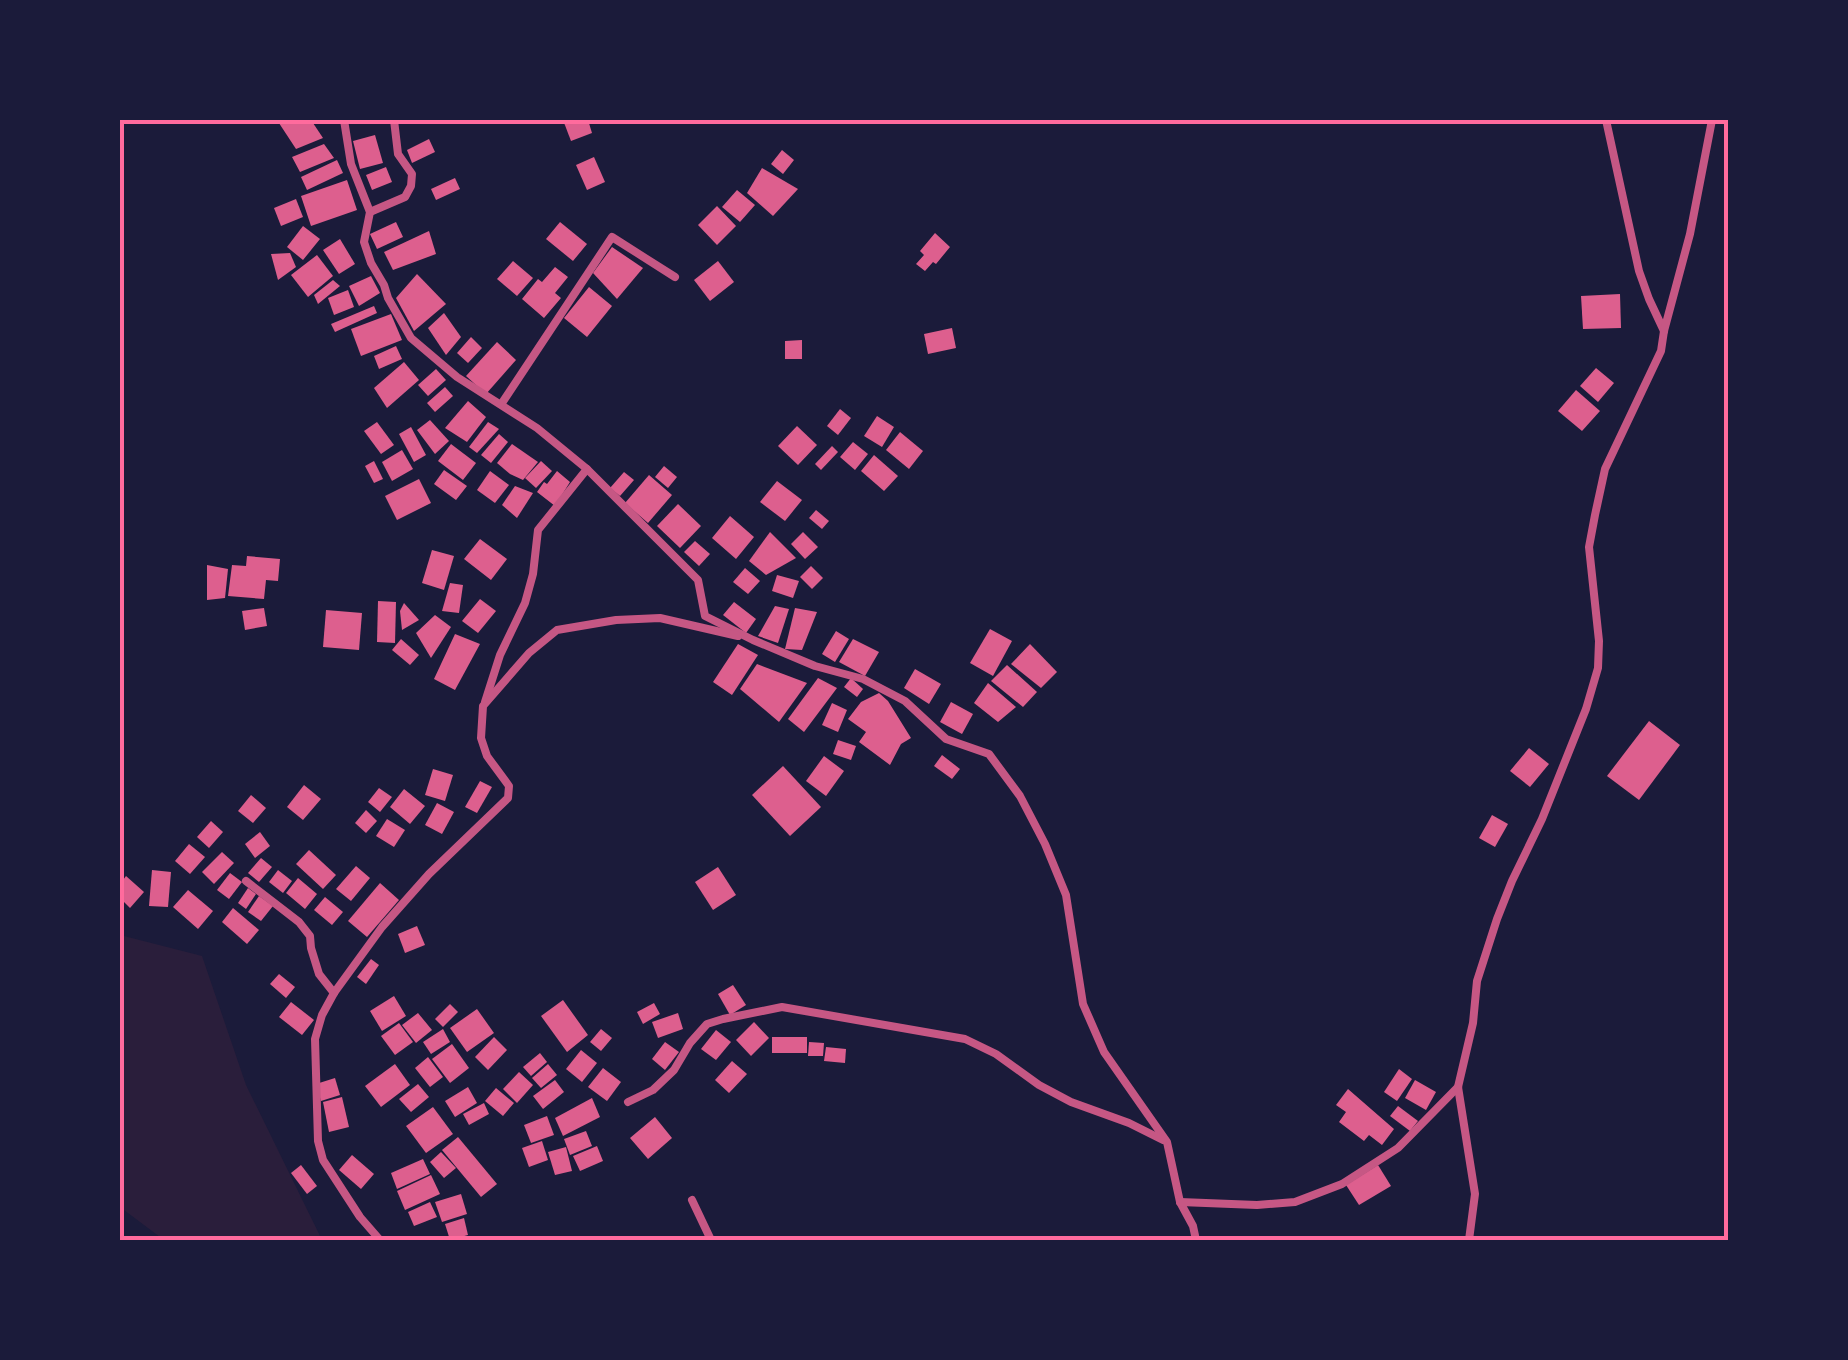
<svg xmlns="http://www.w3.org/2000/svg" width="1848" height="1360" viewBox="0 0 1848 1360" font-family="Barlow,sans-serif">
  <rect width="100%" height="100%" fill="#1b1b3a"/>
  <!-- green -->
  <path fill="#2a1e3b" d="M 120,935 L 202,956 L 246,1085 L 322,1240 L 164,1240 L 120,1207 Z"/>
  <!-- building -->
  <g fill="#dd5f8e">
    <path d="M 277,120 L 311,120 L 323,138 L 296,149 Z"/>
    <path d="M 563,120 L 588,120 L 592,133 L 571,141 Z"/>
    <path d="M 375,135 L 383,163 L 360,169 L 353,141 Z"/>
    <path d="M 429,139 L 435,152 L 412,163 L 407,150 Z"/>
    <path d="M 324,144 L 334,158 L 300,172 L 292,157 Z"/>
    <path d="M 782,150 L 794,160 L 783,174 L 771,164 Z"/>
    <path d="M 594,157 L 605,182 L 587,190 L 576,165 Z"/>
    <path d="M 337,160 L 343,173 L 307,190 L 301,177 Z"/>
    <path d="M 386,167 L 392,182 L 372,190 L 366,175 Z"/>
    <path d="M 762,168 L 798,189 L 773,216 L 747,193 Z"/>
    <path d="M 455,178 L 460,189 L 436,200 L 431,189 Z"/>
    <path d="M 347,180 L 357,210 L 311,226 L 301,196 Z"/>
    <path d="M 737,190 L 755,205 L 740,222 L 722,207 Z"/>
    <path d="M 296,199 L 303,217 L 281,226 L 274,208 Z"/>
    <path d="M 717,206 L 736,226 L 717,245 L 698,225 Z"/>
    <path d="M 396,222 L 403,237 L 377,249 L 370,234 Z"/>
    <path d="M 560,222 L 587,244 L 573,261 L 546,239 Z"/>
    <path d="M 303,226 L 320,239 L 303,260 L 287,247 Z"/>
    <path d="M 429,231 L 436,254 L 393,270 L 384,252 Z"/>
    <path d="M 935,233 L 950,247 L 936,264 L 933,262 L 925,271 L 916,264 L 924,255 L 920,251 Z"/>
    <path d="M 340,239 L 355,264 L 339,274 L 323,250 Z"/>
    <path d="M 612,247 L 643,268 L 617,299 L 593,273 Z"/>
    <path d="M 290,253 L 296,267 L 278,280 L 271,254 Z"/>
    <path d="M 317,255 L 333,276 L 308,297 L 291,275 Z"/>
    <path d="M 513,261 L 533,278 L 517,296 L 497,279 Z"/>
    <path d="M 718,261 L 734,282 L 710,301 L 694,280 Z"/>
    <path d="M 555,267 L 568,277 L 555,293 L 561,298 L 544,318 L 522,299 L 538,279 L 542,282 Z"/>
    <path d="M 417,274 L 446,304 L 414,331 L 396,298 Z"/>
    <path d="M 371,276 L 380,293 L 359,306 L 349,286 Z"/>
    <path d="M 333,280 L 340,286 L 318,304 L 314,295 Z"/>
    <path d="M 589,287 L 612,306 L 587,337 L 564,318 Z"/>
    <path d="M 348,290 L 354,307 L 334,315 L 328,298 Z"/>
    <path d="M 1620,294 L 1621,328 L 1583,329 L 1581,296 Z"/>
    <path d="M 374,306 L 377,313 L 335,332 L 331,324 Z"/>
    <path d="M 444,313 L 461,337 L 446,355 L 428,328 Z"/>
    <path d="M 391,314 L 402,340 L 361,356 L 351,329 Z"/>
    <path d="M 952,328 L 956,348 L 928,354 L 924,334 Z"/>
    <path d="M 471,337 L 482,348 L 468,363 L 457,353 Z"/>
    <path d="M 802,340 L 802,359 L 785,359 L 785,341 Z"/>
    <path d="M 497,342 L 516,360 L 486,394 L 466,376 Z"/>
    <path d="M 396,346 L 402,359 L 379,369 L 374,356 Z"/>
    <path d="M 404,362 L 419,380 L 387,408 L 374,388 Z"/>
    <path d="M 1596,368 L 1614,383 L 1598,402 L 1580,386 Z"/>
    <path d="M 436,369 L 446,380 L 428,396 L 418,385 Z"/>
    <path d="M 445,387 L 453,396 L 435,412 L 427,403 Z"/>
    <path d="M 1576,390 L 1600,411 L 1582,431 L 1558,411 Z"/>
    <path d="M 468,401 L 486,417 L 467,442 L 445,428 Z"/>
    <path d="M 840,409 L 851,418 L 838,435 L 827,426 Z"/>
    <path d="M 877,416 L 894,427 L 882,447 L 864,436 Z"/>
    <path d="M 430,420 L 449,441 L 435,454 L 417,430 Z"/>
    <path d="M 377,422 L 394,445 L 381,454 L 364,431 Z"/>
    <path d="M 488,422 L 499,429 L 477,453 L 469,447 Z"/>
    <path d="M 797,426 L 817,445 L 798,465 L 778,446 Z"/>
    <path d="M 411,427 L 426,455 L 414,462 L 399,434 Z"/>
    <path d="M 900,432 L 923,451 L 909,469 L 886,450 Z"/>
    <path d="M 499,434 L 508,442 L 491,463 L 481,455 Z"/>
    <path d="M 853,442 L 868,454 L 855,470 L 840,457 Z"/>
    <path d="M 451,444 L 476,463 L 463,480 L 438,461 Z"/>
    <path d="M 512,444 L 538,462 L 523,480 L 510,474 L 497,463 Z"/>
    <path d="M 832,446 L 838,452 L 821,470 L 815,464 Z"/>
    <path d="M 402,450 L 413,469 L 392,481 L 382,462 Z"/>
    <path d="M 874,455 L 898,476 L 884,491 L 861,471 Z"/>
    <path d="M 374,461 L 383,479 L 374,483 L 365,466 Z"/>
    <path d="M 541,461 L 552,471 L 536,488 L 525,478 Z"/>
    <path d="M 664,466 L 677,477 L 668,488 L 655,477 Z"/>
    <path d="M 444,470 L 467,486 L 456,500 L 434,484 Z"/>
    <path d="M 490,471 L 509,485 L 495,503 L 477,490 Z"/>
    <path d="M 557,471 L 570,482 L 555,506 L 537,492 L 544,482 L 547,484 Z"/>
    <path d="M 624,472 L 634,480 L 620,496 L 610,488 Z"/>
    <path d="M 649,475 L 672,495 L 648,523 L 625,503 Z"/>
    <path d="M 419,479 L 431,503 L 397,520 L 385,496 Z"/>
    <path d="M 777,481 L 802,500 L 785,521 L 760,502 Z"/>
    <path d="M 515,486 L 533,493 L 517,518 L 502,505 Z"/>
    <path d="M 678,504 L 701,526 L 680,548 L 657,526 Z"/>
    <path d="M 816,510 L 829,521 L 822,529 L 809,518 Z"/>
    <path d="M 730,516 L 754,537 L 736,559 L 712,538 Z"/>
    <path d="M 770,532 L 796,558 L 766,575 L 749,561 Z"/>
    <path d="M 803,532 L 818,547 L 805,559 L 791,544 Z"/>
    <path d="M 480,539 L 507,559 L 491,580 L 464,559 Z"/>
    <path d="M 695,541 L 710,554 L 699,566 L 684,552 Z"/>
    <path d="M 432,550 L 454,556 L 444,590 L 422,583 Z"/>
    <path d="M 247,556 L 280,559 L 278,581 L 266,580 L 264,599 L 228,596 L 232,565 L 246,566 Z"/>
    <path d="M 207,565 L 228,569 L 225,598 L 207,600 Z"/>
    <path d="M 811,566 L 823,578 L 812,589 L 800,577 Z"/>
    <path d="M 745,568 L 760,581 L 748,594 L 733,582 Z"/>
    <path d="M 777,575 L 799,581 L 793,598 L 772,591 Z"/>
    <path d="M 450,583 L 463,585 L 459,613 L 442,611 Z"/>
    <path d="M 480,599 L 496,611 L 478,633 L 462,621 Z"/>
    <path d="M 378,601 L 396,602 L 395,643 L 377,642 Z"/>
    <path d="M 734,602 L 756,619 L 746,633 L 723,615 Z"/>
    <path d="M 404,603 L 419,620 L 402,630 L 400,611 Z"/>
    <path d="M 775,606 L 789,609 L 778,643 L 758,636 Z"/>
    <path d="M 264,608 L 267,626 L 245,630 L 242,611 Z"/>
    <path d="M 795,608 L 817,612 L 802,650 L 785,649 Z"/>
    <path d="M 326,610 L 362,613 L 359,650 L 323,647 Z"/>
    <path d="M 435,615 L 451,627 L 431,658 L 416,633 Z"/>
    <path d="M 990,629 L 1012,641 L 993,676 L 970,663 Z"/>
    <path d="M 836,631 L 849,639 L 835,662 L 822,654 Z"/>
    <path d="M 455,634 L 480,644 L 455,690 L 434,679 Z"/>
    <path d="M 401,639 L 419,655 L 410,665 L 392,650 Z"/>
    <path d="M 853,639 L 879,652 L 865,676 L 839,662 Z"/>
    <path d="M 738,644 L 758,655 L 732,695 L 713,682 Z"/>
    <path d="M 1030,644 L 1057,672 L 1041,688 L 1011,664 Z"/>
    <path d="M 757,664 L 807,683 L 779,722 L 740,689 Z"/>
    <path d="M 1007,665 L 1037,692 L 1023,707 L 991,681 Z"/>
    <path d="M 915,669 L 941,684 L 929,704 L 904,688 Z"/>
    <path d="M 818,678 L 837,688 L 804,732 L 788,719 Z"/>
    <path d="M 851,678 L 863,689 L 857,697 L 844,687 Z"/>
    <path d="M 988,683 L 1016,707 L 998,722 L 974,703 Z"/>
    <path d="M 879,693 L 888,701 L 911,738 L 901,744 L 890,765 L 859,742 L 866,732 L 848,719 L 861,702 Z"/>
    <path d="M 951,702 L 973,714 L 962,734 L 940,722 Z"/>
    <path d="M 832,703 L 847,710 L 838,732 L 822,725 Z"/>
    <path d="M 1649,721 L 1680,745 L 1639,800 L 1607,776 Z"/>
    <path d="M 838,740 L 856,746 L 851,760 L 833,754 Z"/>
    <path d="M 1529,748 L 1549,764 L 1530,787 L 1510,771 Z"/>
    <path d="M 942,755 L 960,769 L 952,779 L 934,766 Z"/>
    <path d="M 824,756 L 844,771 L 826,796 L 806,781 Z"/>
    <path d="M 783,766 L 821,807 L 790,836 L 752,795 Z"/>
    <path d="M 433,769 L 453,775 L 445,801 L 425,795 Z"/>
    <path d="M 480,781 L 492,787 L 477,813 L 465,807 Z"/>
    <path d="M 304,785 L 321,799 L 303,820 L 287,807 Z"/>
    <path d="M 379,788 L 392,797 L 380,812 L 368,802 Z"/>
    <path d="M 404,789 L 425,806 L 410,824 L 390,807 Z"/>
    <path d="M 251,795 L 266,808 L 253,823 L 238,811 Z"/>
    <path d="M 437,803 L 454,812 L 442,834 L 425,825 Z"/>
    <path d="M 366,810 L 377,821 L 366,833 L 355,823 Z"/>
    <path d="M 1492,815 L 1508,824 L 1495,847 L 1479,838 Z"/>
    <path d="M 387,819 L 405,830 L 394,847 L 376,836 Z"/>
    <path d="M 211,821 L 223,832 L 209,848 L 197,837 Z"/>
    <path d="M 260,832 L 270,846 L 255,858 L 245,844 Z"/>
    <path d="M 189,844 L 205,857 L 190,874 L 175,861 Z"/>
    <path d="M 309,850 L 336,875 L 323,889 L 296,864 Z"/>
    <path d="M 222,852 L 234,863 L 214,884 L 202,872 Z"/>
    <path d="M 261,858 L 272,867 L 259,882 L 248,873 Z"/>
    <path d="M 356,866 L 370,878 L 351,901 L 336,889 Z"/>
    <path d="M 718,867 L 736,895 L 713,910 L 695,882 Z"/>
    <path d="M 152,870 L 171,872 L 168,907 L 149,906 Z"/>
    <path d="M 278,870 L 292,881 L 283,893 L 269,882 Z"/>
    <path d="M 230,873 L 242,882 L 229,899 L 217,890 Z"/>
    <path d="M 126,876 L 144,892 L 130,908 L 120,898 L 120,884 Z"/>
    <path d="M 298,878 L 317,894 L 305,909 L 286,893 Z"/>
    <path d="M 380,883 L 399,900 L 367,937 L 348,921 Z"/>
    <path d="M 248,888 L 256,894 L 246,909 L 238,903 Z"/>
    <path d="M 188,890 L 213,911 L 198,929 L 173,907 Z"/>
    <path d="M 259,896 L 273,906 L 261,921 L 248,912 Z"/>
    <path d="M 325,897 L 343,912 L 332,925 L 314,910 Z"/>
    <path d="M 233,908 L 259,930 L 247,944 L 222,922 Z"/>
    <path d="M 417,926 L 425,945 L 405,953 L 398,934 Z"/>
    <path d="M 371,959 L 379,965 L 366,984 L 357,977 Z"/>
    <path d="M 279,974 L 295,987 L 286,998 L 270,984 Z"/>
    <path d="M 733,985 L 746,1005 L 730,1015 L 718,994 Z"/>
    <path d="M 394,996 L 406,1016 L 382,1031 L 370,1011 Z"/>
    <path d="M 563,1000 L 588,1035 L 567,1052 L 541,1016 Z"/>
    <path d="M 291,1002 L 314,1020 L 302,1035 L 279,1017 Z"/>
    <path d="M 654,1003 L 660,1014 L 643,1024 L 637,1012 Z"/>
    <path d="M 450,1004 L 458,1012 L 443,1027 L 435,1019 Z"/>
    <path d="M 477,1009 L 494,1033 L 467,1052 L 450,1028 Z"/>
    <path d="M 418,1013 L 432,1030 L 416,1043 L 402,1025 Z"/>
    <path d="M 678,1013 L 683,1029 L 658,1038 L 652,1022 Z"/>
    <path d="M 754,1022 L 769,1038 L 751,1056 L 736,1040 Z"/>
    <path d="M 399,1023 L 413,1042 L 395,1055 L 381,1036 Z"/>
    <path d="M 443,1029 L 450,1042 L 431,1054 L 423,1042 Z"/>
    <path d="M 601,1029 L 612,1038 L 601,1051 L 590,1042 Z"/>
    <path d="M 716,1030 L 731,1042 L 716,1060 L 701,1049 Z"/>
    <path d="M 494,1037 L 507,1050 L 488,1070 L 475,1057 Z"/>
    <rect x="772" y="1037" width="35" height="16"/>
    <path d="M 665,1042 L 679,1052 L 665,1070 L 652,1059 Z"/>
    <path d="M 809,1042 L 824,1043 L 823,1056 L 808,1056 Z"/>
    <path d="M 452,1044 L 469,1068 L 450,1083 L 432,1059 Z"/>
    <path d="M 826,1047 L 846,1049 L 845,1063 L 824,1061 Z"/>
    <path d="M 581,1050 L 597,1063 L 582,1082 L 566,1069 Z"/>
    <path d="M 540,1053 L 547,1062 L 531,1076 L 523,1067 Z"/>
    <path d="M 428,1057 L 443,1077 L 430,1087 L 415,1068 Z"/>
    <path d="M 732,1061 L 747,1074 L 729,1093 L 715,1080 Z"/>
    <path d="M 395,1064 L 410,1085 L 381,1107 L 365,1086 Z"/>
    <path d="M 548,1064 L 557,1075 L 541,1088 L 532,1078 Z"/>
    <path d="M 603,1068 L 621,1082 L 607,1101 L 588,1087 Z"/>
    <path d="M 1399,1069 L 1412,1079 L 1397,1101 L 1384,1092 Z"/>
    <path d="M 519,1072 L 533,1085 L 517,1103 L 503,1089 Z"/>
    <path d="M 335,1078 L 340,1095 L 321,1101 L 316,1084 Z"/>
    <path d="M 555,1080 L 564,1092 L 543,1109 L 533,1096 Z"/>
    <path d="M 1415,1080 L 1436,1092 L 1426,1110 L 1405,1098 Z"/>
    <path d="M 418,1084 L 429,1097 L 411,1112 L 399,1099 Z"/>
    <path d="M 468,1087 L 477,1103 L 455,1117 L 445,1101 Z"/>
    <path d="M 496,1088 L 514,1103 L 503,1116 L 485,1101 Z"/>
    <path d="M 1348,1089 L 1394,1129 L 1382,1145 L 1369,1135 L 1364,1141 L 1339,1122 L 1346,1112 L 1336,1105 Z"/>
    <path d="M 342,1097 L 349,1127 L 329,1132 L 323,1102 Z"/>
    <path d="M 592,1098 L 600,1117 L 563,1136 L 555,1118 Z"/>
    <path d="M 484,1103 L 489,1114 L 469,1125 L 463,1114 Z"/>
    <path d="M 1398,1106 L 1418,1121 L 1410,1131 L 1390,1116 Z"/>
    <path d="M 433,1107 L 453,1134 L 426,1153 L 406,1126 Z"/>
    <path d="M 547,1116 L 554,1135 L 531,1143 L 524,1125 Z"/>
    <path d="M 655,1117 L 672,1138 L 648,1159 L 630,1138 Z"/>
    <path d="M 586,1131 L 592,1146 L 570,1155 L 564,1139 Z"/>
    <path d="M 458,1137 L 497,1184 L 481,1197 L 442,1150 Z"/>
    <path d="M 542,1141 L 548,1160 L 529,1167 L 522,1148 Z"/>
    <path d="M 597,1146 L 603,1161 L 580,1171 L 573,1156 Z"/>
    <path d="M 566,1147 L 572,1171 L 555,1175 L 548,1152 Z"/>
    <path d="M 441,1152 L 456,1168 L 444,1178 L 430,1162 Z"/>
    <path d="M 352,1155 L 374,1174 L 361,1189 L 339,1170 Z"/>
    <path d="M 423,1159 L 430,1174 L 397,1189 L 391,1173 Z"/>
    <path d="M 301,1165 L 317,1186 L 307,1194 L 291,1173 Z"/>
    <path d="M 1378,1165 L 1391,1186 L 1359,1205 L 1346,1185 Z"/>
    <path d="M 431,1175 L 440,1194 L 405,1210 L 397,1191 Z"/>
    <path d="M 461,1194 L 467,1214 L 442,1222 L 435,1202 Z"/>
    <path d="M 430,1202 L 437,1217 L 414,1226 L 408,1212 Z"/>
    <path d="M 464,1218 L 468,1235 L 450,1240 L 445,1224 Z"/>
  </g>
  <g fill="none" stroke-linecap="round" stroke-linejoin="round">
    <!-- minor -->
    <g stroke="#c65784" stroke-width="8">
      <path d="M 344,120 L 351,164 L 370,212 L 364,242 L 371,263 L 384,285 L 388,298 L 411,338 L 457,377 L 537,428 L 587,469 L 698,580 L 705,616 L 753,640 L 815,666 L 863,679 L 905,701 L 946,739 L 989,754 L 1020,796 L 1045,844 L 1066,895 L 1083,1004 L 1104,1052 L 1167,1142 L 1180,1202 L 1193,1226 L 1196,1240"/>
      <path d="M 1606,120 L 1639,271 L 1649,299 L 1664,331"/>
      <path d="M 370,212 L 405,197 L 411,186 L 412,174 L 398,154 L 394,120"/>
      <path d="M 502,403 L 612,237 L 675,277"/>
      <path d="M 485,702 L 500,655 L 525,603 L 533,574 L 538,530 L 587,469"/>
      <path d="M 246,881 L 299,922 L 310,936 L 311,948 L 319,974 L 334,993"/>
      <path d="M 628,1102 L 653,1090 L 674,1070 L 690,1043 L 707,1024 L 723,1019 L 782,1007 L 965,1039 L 996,1054 L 1039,1085 L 1071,1102 L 1129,1123 L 1163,1140"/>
      <path d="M 692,1200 L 711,1240"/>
      <path d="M 1180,1202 L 1257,1205 L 1295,1202 L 1342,1184 L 1398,1148 L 1458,1087"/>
      <path d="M 380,1240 L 360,1217 L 323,1160 L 318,1141 L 315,1039 L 322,1015 L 334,993 L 382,927 L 429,874 L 508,798 L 509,786 L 487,756 L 481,738 L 483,706 L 529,653 L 557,630 L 616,620 L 660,618 L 738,636"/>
      <path d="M 1469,1240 L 1475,1194 L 1458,1087 L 1473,1023 L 1477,981 L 1497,919 L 1512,881 L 1542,819 L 1586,709 L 1598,668 L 1599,641 L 1589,547 L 1595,515 L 1605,469 L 1661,351 L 1664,331 L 1690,234 L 1712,120"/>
    </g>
  </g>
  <!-- border -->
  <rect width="1848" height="1360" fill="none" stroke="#1b1b3a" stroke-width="245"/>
  <rect x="122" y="122" width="1604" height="1116" fill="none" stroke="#ff6b9d" stroke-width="4"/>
</svg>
